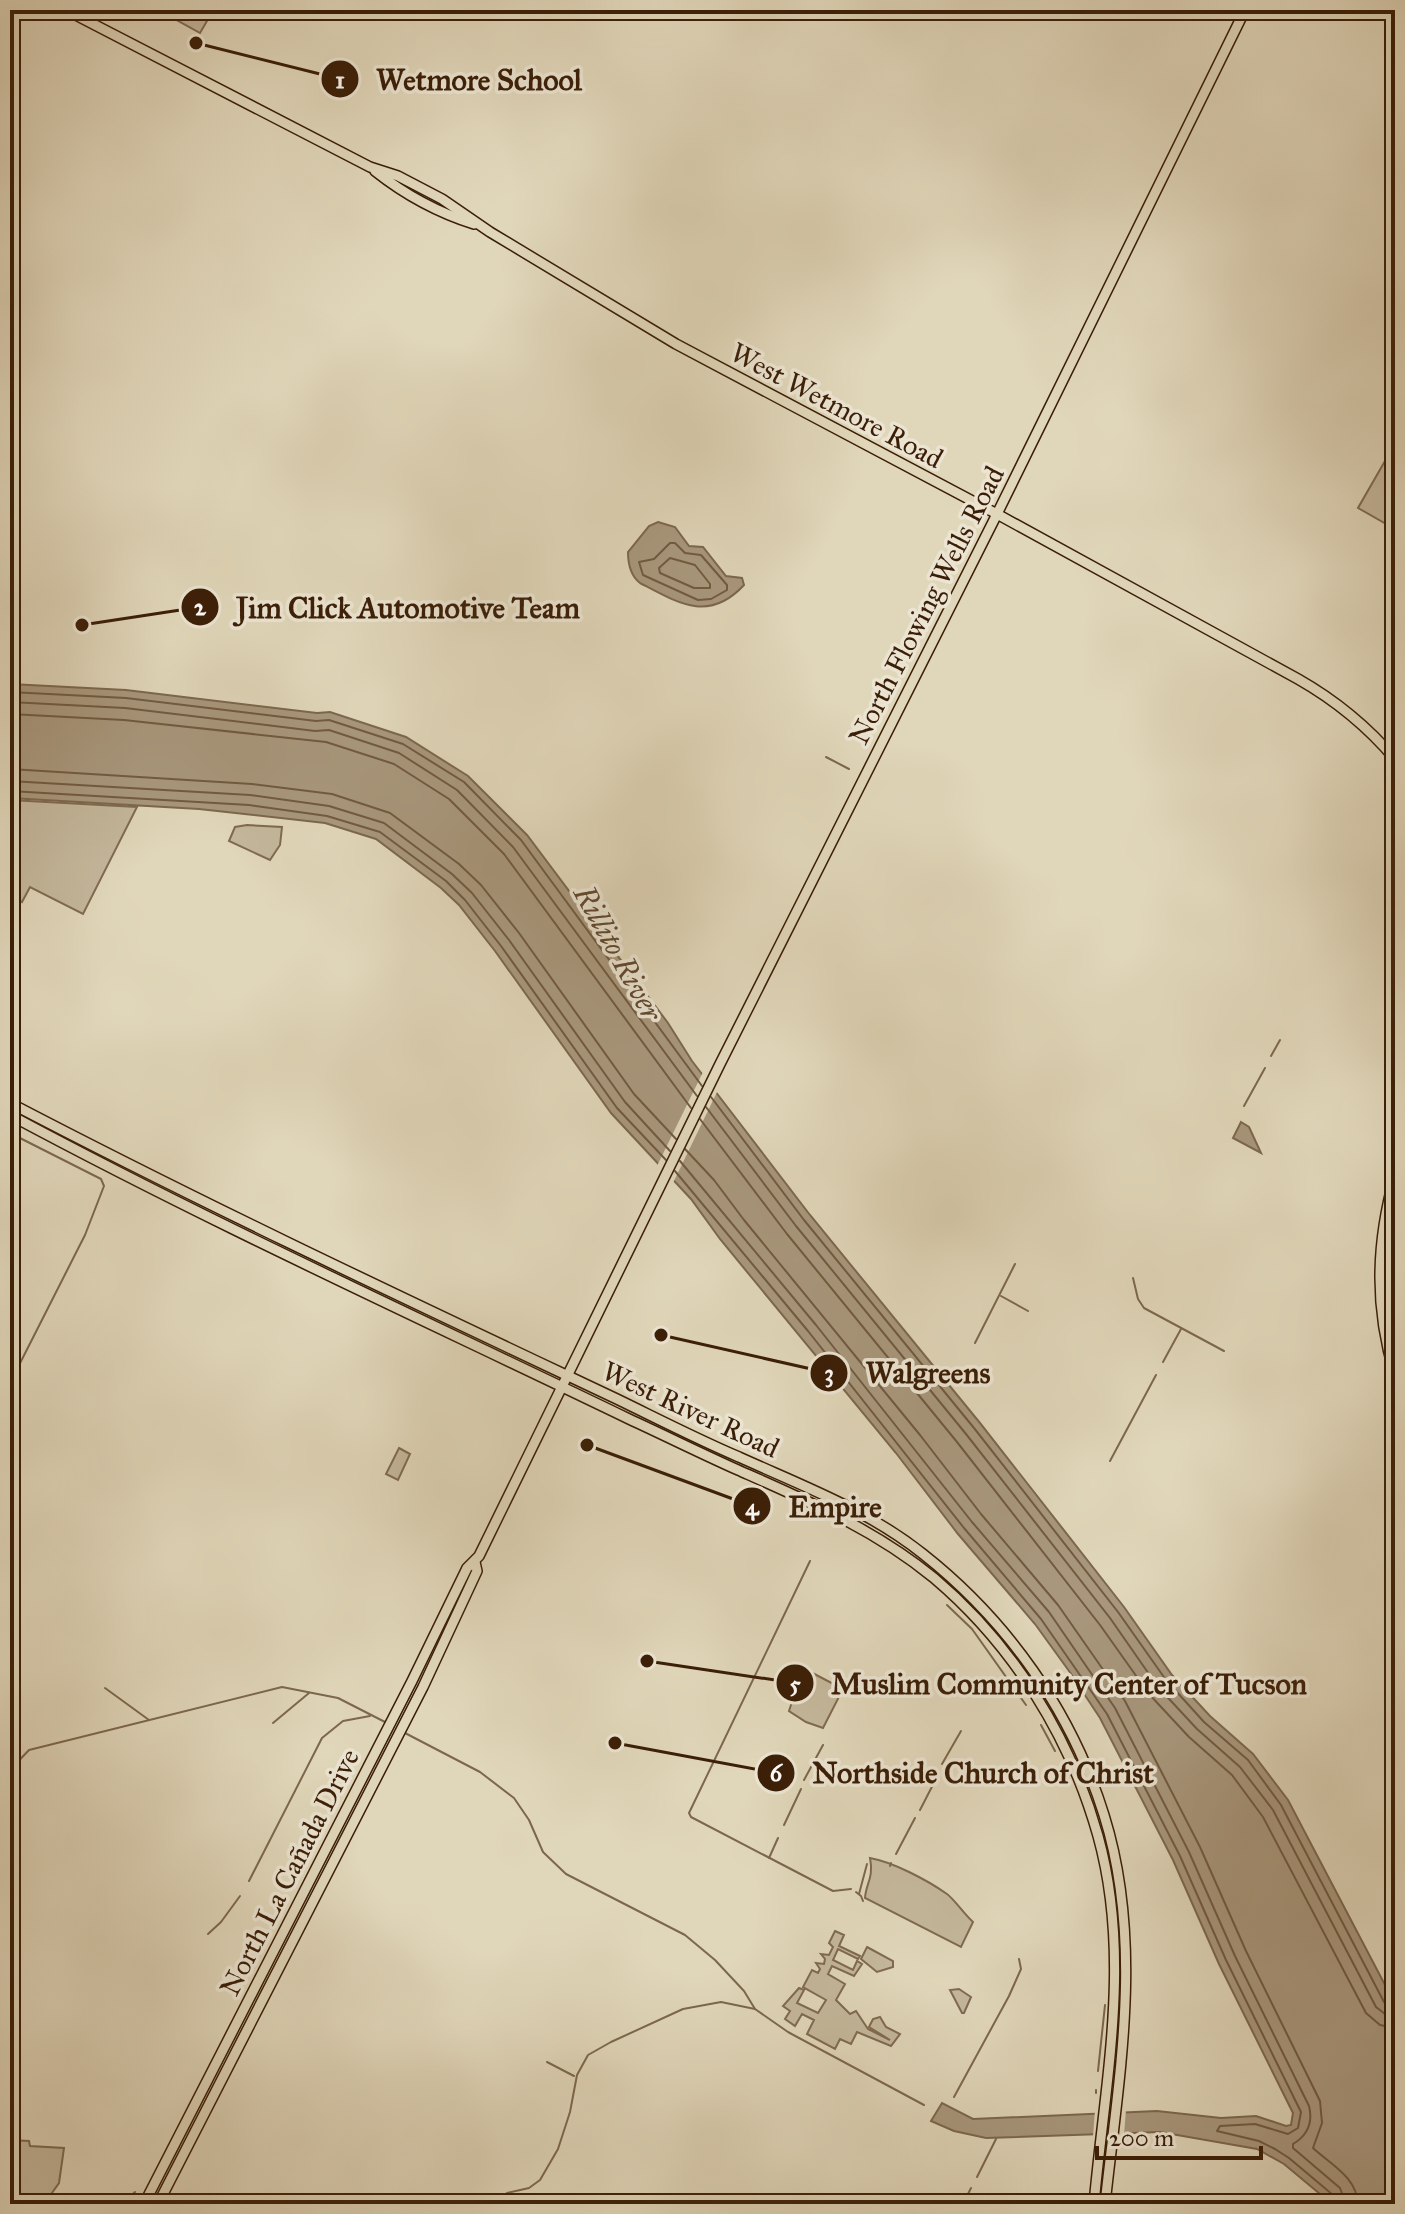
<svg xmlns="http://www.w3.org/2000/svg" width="1405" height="2214" viewBox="0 0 1405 2214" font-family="'IM FELL Great Primer',serif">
  <rect width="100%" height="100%" fill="#e0d6b9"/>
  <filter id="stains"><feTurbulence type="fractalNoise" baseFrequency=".0025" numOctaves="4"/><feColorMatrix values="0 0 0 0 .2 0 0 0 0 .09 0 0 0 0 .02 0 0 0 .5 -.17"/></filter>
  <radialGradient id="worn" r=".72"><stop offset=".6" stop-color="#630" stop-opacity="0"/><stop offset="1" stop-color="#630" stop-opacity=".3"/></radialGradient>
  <!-- green -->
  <g fill="#c4b79b" stroke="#7f6a50" stroke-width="2">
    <path d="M 177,10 L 187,10 L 207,21 L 200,33 L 173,18 Z"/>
    <path d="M 1393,447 L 1395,448 L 1395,529 L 1358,508 Z"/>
    <path d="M 10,800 L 137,807 L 83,914 L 30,887 L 22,902 L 10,895 Z"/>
    <path d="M 247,825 L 282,827 L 280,845 L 270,860 L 229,841 L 235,827 Z"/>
    <path d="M 399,1448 L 410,1454 L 398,1480 L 386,1474 Z"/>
    <path d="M 803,1668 L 843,1689 L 823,1728 L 806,1722 L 789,1711 Z"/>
    <path d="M 870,1858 C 893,1862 927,1880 947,1894 C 954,1899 964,1914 973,1922 L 961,1947 L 865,1898 C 866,1883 874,1878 870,1858 Z"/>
    <path d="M 835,1931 L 844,1935 L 839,1946 L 860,1956 L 858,1959 L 838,1949 L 833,1960 L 853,1970 L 857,1961 L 862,1964 L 854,1976 L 832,1966 L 828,1974 L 845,1984 L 836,2000 L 850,2014 L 856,2011 L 868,2029 L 890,2040 L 869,2027 L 873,2019 L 880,2017 L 886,2027 L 900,2034 L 891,2046 L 857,2032 L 851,2044 L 840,2039 L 835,2049 L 807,2034 L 814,2020 L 802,2014 L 795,2026 L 785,2019 L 790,2011 L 783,2006 L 799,1988 L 804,1990 L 797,2003 L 818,2013 L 826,2000 L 803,1987 L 812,1970 L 818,1973 L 820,1969 L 816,1963 L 824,1964 L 825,1959 L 821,1954 L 829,1955 L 833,1947 L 829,1943 Z"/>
    <path d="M 867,1947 L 893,1961 L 893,1967 L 877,1972 L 861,1959 Z"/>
    <path d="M 959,1989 L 971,1997 L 964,2013 L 962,2013 L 950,1990 Z"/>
    <path d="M 10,2140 L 29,2141 L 30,2146 L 64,2148 L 59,2183 L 44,2204 L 10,2204 Z"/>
  </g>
  <!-- water -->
  <g fill="#a8977c" stroke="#7c674d" stroke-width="2">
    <path d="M 658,522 L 675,527 L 689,546 L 703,547 L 726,576 L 742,578 L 744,585 C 709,623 678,603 640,583 C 631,576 628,563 628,552 L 649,526 Z"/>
    <path d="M 10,684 L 126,690 L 317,713 L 330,712 L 406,737 L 468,776 L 527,835 L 668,1023 L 692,1061 L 810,1215 L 980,1423 L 1124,1607 L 1172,1675 L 1210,1716 L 1253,1754 L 1288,1800 L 1395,2004 L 1395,2204 L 1332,2204 L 1284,2164 L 1257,2149 L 1160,2132 L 986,2138 L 954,2131 L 931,2121 L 942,2103 L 973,2119 L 1157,2111 L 1221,2118 L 1256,2116 L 1286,2126 L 1291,2125 L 1293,2113 L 1219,1964 L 1173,1860 L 1100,1718 L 1069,1671 L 1035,1624 L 958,1534 L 896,1453 L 720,1239 L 691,1199 L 611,1113 L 495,951 L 459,905 L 441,888 L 376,839 L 325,823 L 199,809 L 10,798 Z"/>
    <path d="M 1241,1122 L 1249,1127 L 1261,1153 L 1233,1138 Z"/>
  </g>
  <!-- pier -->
  <g fill="#e0d6b9">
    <path d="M 704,1070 L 719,1088 L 672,1185 L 656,1168 Z"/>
    <path d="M 1095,2110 L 1126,2110 L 1124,2135 L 1093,2136 Z"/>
  </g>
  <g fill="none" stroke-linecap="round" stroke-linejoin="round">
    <!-- shore -->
    <g stroke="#715a41" stroke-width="2">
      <path d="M 670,543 L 675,543 L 685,553 L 701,555 L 727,585 L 727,590 L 711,599 L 698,600 L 643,575 L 639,562 L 654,559 Z"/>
      <path d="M 670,558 L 695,565 L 710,584 L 710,588 L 694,588 L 660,573 L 659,568 Z"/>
      <path d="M 10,692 L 126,698 L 316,721 L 329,720 L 403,744 L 464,782 L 521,840 L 702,1086"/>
      <path d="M 10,702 L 125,708 L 315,731 L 329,730 L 399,753 L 457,790 L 513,847 L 697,1096"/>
      <path d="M 10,714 L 124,720 L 326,742 L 394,764 L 449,799 L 504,854 L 691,1108"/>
      <path d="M 10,769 L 252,784 L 332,794 L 390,813 L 459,864 L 481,885 L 519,933 L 634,1094 L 676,1139"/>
      <path d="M 10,781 L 250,795 L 329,806 L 384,823 L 452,874 L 472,893 L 509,940 L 625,1102 L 670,1151"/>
      <path d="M 10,791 L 249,805 L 327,816 L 380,832 L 446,881 L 465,900 L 501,946 L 617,1108 L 666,1160"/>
      <path d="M 711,1097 L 804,1220 L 974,1428 L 1118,1612 L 1166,1680 L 1204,1722 L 1248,1760 L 1281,1805 L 1384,2002 L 1395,2006"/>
      <path d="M 706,1107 L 796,1226 L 966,1434 L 1110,1618 L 1158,1687 L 1197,1729 L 1240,1767 L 1273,1810 L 1376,2007 L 1385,2014 L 1395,2016"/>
      <path d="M 700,1119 L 787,1234 L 957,1442 L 1100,1625 L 1149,1694 L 1189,1737 L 1232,1775 L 1263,1817 L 1366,2013 L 1380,2025 L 1395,2028"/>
      <path d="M 685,1149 L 714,1180 L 744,1220 L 920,1435 L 981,1514 L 1058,1605 L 1125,1701 L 1200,1847 L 1246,1951 L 1320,2101 L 1322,2123 L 1313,2148 C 1330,2164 1357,2177 1358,2204"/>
      <path d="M 680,1161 L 816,1325 L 972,1522 L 1049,1612 L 1115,1708 L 1189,1852 L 1235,1956 L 1309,2106 C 1313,2122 1308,2135 1293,2144 L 1293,2148 L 1340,2188 L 1346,2204"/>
      <path d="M 675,1171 L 808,1331 L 964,1528 L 1041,1619 L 1107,1714 L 1180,1856 L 1226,1960 L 1301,2112 L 1298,2128 L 1288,2134 L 1255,2124 L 1220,2126 L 1217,2131 L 1259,2141 L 1275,2149 L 1289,2158 L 1333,2195 L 1336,2204"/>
    </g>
    <!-- stream -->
    <g stroke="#7c674d" stroke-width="2">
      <path d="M 826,757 L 849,769"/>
      <path d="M 1271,1056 L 1280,1040"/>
      <path d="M 1244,1106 L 1265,1068"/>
      <path d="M 10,1133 L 101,1179 L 104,1186 L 85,1235 L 10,1383"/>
      <path d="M 1133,1278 L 1138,1299 L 1144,1308 L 1224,1351"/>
      <path d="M 1001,1296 L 1028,1311"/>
      <path d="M 975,1343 L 1015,1264"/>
      <path d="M 1163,1362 L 1181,1329"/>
      <path d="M 1110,1461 L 1156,1375"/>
      <path d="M 810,1561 L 689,1813 L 691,1817 L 833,1891 L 851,1889"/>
      <path d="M 947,1605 L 972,1629 L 1026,1705"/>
      <path d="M 105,1688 L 149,1720"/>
      <path d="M 273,1723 L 309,1693"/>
      <path d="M 1041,1725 L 1055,1751"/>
      <path d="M 405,1733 L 480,1772 L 514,1798 L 529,1820 L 543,1852 L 566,1874 L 685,1935 L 715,1960 L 744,1991 L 755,2009"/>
      <path d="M 942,1764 L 961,1731"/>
      <path d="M 10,1770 L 29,1750 L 282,1687 L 338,1698 L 385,1722"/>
      <path d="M 804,1780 L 823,1745"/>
      <path d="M 920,1810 L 939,1773"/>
      <path d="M 784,1825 L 801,1789"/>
      <path d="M 896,1854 L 915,1818"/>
      <path d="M 769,1858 L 778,1838"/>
      <path d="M 890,1866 L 891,1863"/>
      <path d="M 249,1881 L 322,1738 L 343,1721 L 370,1716"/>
      <path d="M 856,1892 L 861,1896 L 863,1901"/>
      <path d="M 859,1894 L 867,1864"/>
      <path d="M 208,1934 L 221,1922 L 240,1896"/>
      <path d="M 547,2062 L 574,2076"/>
      <path d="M 1098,2071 L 1105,2005"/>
      <path d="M 1096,2093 L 1096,2090"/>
      <path d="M 954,2097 L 1009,1996 L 1021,1969 L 1019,1959"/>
      <path d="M 977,2177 L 996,2139"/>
      <path d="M 170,2201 L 184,2204"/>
      <path d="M 122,2204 L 135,2192"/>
      <path d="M 494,2204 L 507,2193 L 529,2188 L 540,2180 L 558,2149 L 570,2112 L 577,2075 L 588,2055 L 611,2042 L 683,2009 L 721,2002 L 755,2009 L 788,2032 L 924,2105"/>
      <path d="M 963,2204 L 971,2188"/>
    </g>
    <defs>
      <g id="primary">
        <path d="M 66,10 L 370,167 L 398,176 L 442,199 L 490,232 L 676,344 L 997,514 L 1298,679 C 1335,700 1367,726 1395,759"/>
        <path d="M 375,171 C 404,194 439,213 474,224"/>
        <path d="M 10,1103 C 211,1208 416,1304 621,1401 C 660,1420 699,1440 739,1457 C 803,1486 868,1510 923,1554 C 1008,1621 1072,1712 1104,1815 C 1144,1943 1119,2074 1105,2204"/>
        <path d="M 10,1115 C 213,1224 422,1319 629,1419 C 666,1436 702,1454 738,1470 C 808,1501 874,1529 934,1578 C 1013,1645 1070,1736 1098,1836 C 1132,1958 1105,2081 1094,2204"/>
        <path d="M 1395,1175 C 1376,1243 1374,1307 1395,1375"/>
        <path d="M 144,2204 L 412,1681 L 467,1568 L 479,1556 L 720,1064 L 997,514 L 1245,10"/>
        <path d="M 158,2204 L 423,1687 L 477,1571 L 475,1562"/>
      </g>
    </defs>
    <!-- primary casing -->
    <use href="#primary" stroke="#3a1e06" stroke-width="12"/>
    <!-- primary -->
    <use href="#primary" stroke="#e0d6b9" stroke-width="9"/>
  </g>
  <g text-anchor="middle" stroke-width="7" stroke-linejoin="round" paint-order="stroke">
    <!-- street labels -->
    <g font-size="28" fill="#3a1e06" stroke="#ebe4d2">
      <text transform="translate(837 405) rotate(28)" y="10">West Wetmore Road</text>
      <text transform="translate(926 605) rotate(-63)" y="10">North Flowing Wells Road</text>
      <text transform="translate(691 1409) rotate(25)" y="10">West River Road</text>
      <text transform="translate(289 1872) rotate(-63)" y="10">North La Cañada Drive</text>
    </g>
    <!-- water labels -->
    <g font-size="30" font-style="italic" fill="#60482f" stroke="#ebe4d2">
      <text transform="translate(618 953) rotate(61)" y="10">Rillito River</text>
    </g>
  </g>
  <!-- callouts -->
  <path fill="none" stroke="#3a1e06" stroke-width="3" d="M196 43L340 79M82 625L200 607M661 1335L829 1373M587 1445L752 1506M647 1661L795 1683M615 1743L776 1773"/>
  <g fill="#3a1e06" stroke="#ebe4d2" stroke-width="3">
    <circle cx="196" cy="43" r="8"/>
    <circle cx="82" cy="625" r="8"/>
    <circle cx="661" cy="1335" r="8"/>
    <circle cx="587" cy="1445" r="8"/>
    <circle cx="647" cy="1661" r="8"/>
    <circle cx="615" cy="1743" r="8"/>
    <circle cx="340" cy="79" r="20"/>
    <circle cx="200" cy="607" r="20"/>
    <circle cx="829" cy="1373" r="20"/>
    <circle cx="752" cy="1506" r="20"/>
    <circle cx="795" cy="1683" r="20"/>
    <circle cx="776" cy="1773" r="20"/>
  </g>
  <g font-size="24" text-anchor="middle" font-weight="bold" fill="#fff">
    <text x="340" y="88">1</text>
    <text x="200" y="615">2</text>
    <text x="829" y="1381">3</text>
    <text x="752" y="1515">4</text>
    <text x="795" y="1692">5</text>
    <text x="776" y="1781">6</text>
  </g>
  <g font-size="30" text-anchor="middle" font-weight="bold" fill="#3a1e06" stroke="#ebe4d2" stroke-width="7" stroke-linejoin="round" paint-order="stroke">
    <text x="479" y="90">Wetmore School</text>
    <text x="408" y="618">Jim Click Automotive Team</text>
    <text x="928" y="1383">Walgreens</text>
    <text x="835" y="1517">Empire</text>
    <text x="1069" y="1694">Muslim Community Center of Tucson</text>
    <text x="983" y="1783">Northside Church of Christ</text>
  </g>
  <!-- margin -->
  <rect width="1405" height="2214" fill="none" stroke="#e0d6b9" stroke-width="40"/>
  <rect x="12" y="12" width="1381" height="2190" fill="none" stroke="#3a1e06" stroke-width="4"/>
  <rect x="20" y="20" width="1365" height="2174" fill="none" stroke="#3a1e06" stroke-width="2"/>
  <!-- scale -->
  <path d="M1097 2146v12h164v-12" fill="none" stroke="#3a1e06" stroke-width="4"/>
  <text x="1109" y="2146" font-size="24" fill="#3a1e06" stroke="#ebe4d2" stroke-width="6" paint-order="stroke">200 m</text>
  <rect width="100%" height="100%" filter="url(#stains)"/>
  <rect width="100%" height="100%" fill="url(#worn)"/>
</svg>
